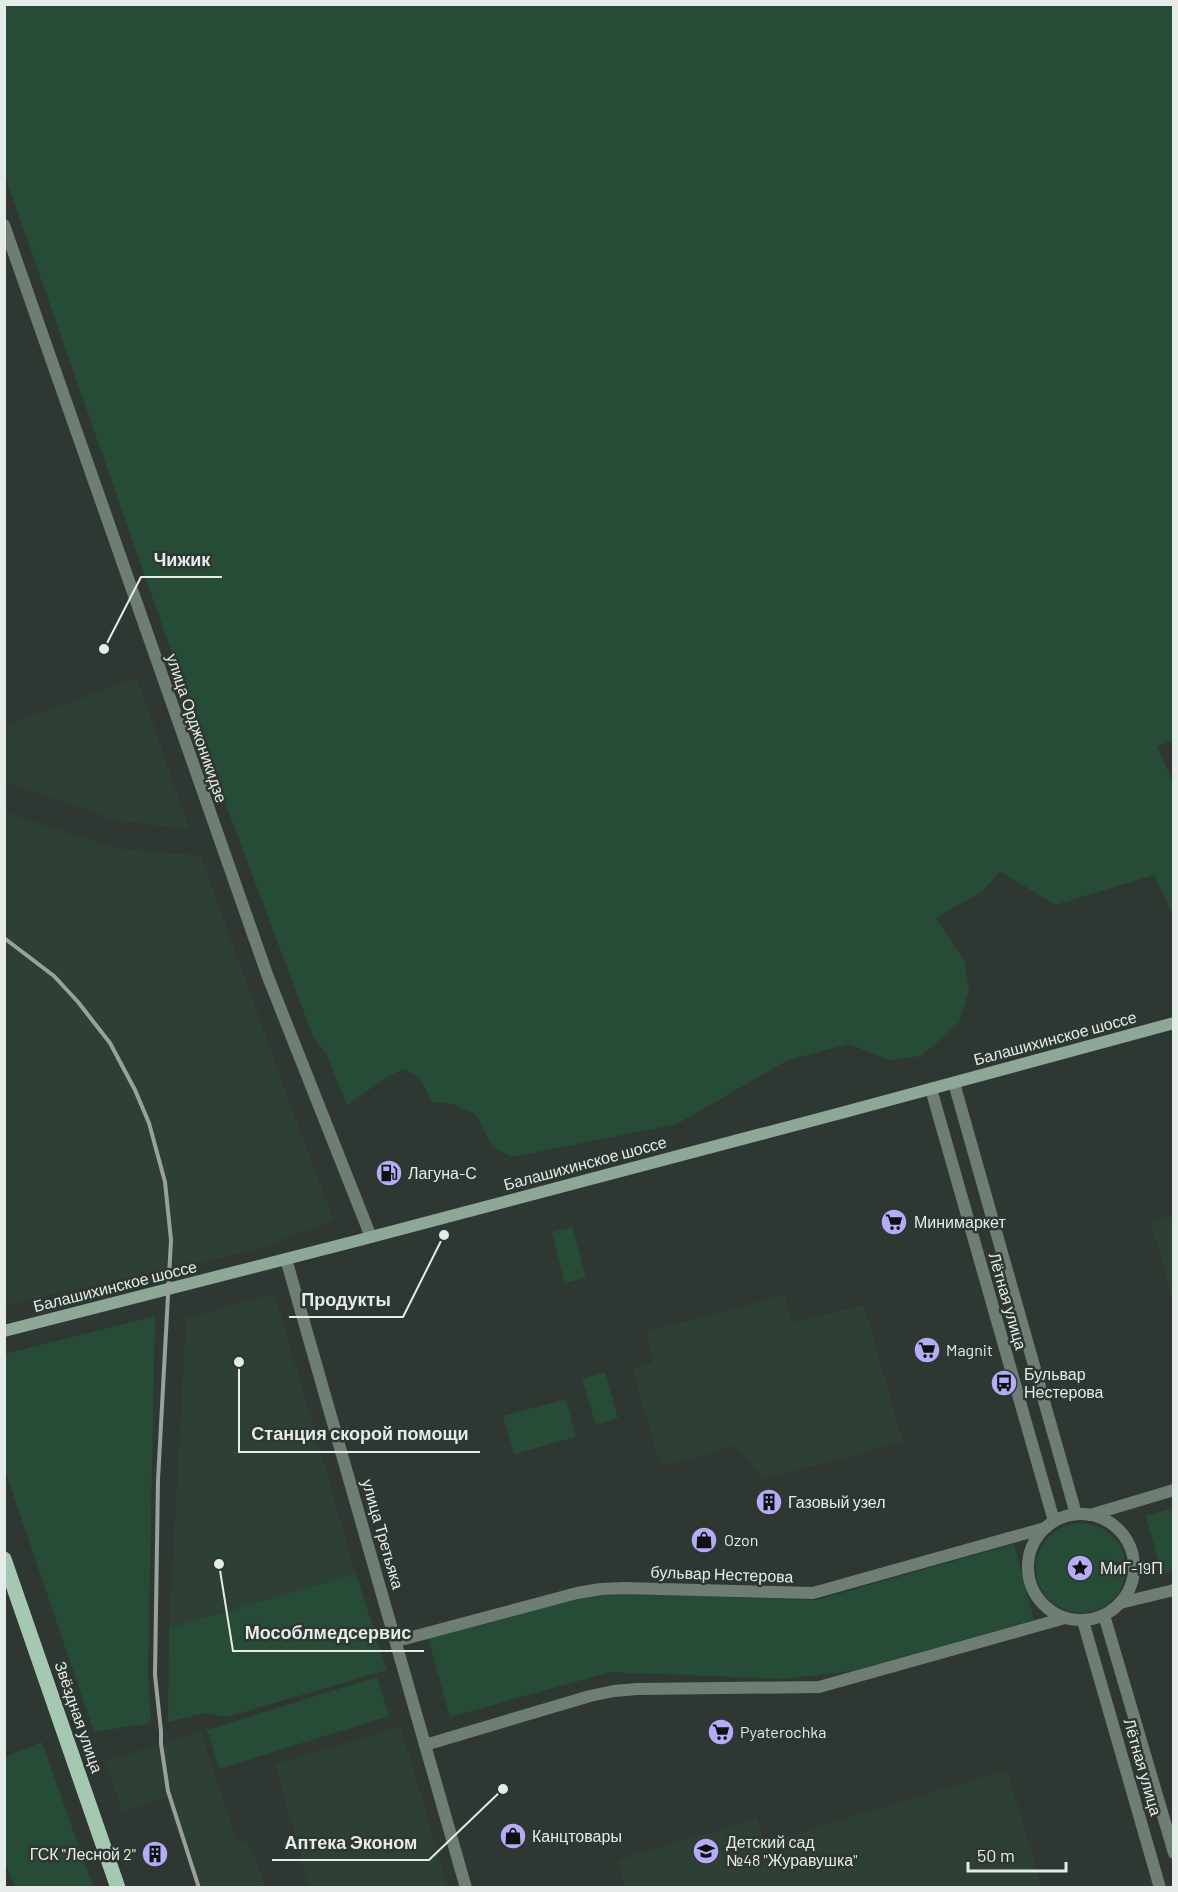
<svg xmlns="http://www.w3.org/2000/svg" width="1178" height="1892" viewBox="0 0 1178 1892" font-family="Barlow,sans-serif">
  <rect width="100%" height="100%" fill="#2e3731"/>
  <!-- built -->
  <g fill="#2e3f35">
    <path d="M 137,678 L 190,830 L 115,820 L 5,781 L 5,726 Z"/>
    <path d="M 5,810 L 12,815 L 115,848 L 201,856 L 287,1095 L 334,1220 L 256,1250 L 5,1305 Z"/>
    <path d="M 1173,1216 L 1174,1216 L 1173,1303 L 1151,1222 Z"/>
    <path d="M 275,1294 L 356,1574 L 169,1628 L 186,1318 Z"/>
    <path d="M 785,1295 L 793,1322 L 864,1305 L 903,1442 L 763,1479 L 736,1445 L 661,1467 L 632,1369 L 653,1362 L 646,1332 Z"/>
    <path d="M 401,1727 L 448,1887 L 310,1887 L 275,1764 Z"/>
    <path d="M 201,1731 L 236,1838 L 250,1845 L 266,1887 L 197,1887 L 165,1797 L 122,1811 L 105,1762 Z"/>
    <path d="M 1007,1770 L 1042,1887 L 625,1887 L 617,1860 L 757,1819 L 764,1843 Z"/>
  </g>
  <!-- green -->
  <g fill="#264c38">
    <path d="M 4,5 L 1173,5 L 1174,740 L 1157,746 L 1173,783 L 1173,915 L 1154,875 L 1055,905 L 1000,871 L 983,891 L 936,918 L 964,960 L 969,990 L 959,1023 L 921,1056 L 888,1060 L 849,1044 L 788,1060 L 677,1124 L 512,1157 L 493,1147 L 475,1114 L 452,1104 L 432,1102 L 421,1080 L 405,1069 L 390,1075 L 347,1105 L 326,1053 L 314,1039 L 211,765 L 5,176 Z"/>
    <path d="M 572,1227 L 586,1278 L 565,1283 L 552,1232 Z"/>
    <path d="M 155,1316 L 148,1672 L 151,1723 L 94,1732 L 5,1470 L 5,1354 Z"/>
    <path d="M 605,1372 L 618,1418 L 596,1425 L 582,1379 Z"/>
    <path d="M 566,1399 L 576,1437 L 514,1454 L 503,1416 Z"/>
    <path d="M 1173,1508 L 1173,1570 L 1162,1574 L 1146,1516 Z"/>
    <circle cx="1081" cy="1568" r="45"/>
    <path d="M 1014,1544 L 1034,1620 L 852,1671 L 784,1679 L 610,1672 L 450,1717 L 428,1638 L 575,1599 L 615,1593 L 817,1600 Z"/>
    <path d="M 356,1574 L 387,1670 L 227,1717 L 205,1713 L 168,1722 L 169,1628 Z"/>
    <path d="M 377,1677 L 389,1716 L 219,1769 L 207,1730 Z"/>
    <path d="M 42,1742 L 93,1887 L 15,1887 L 5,1862 L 5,1757 Z"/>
  </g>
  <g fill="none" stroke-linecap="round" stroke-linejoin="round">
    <!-- minor -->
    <g stroke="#6e7e74" stroke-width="12">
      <path d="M 4,225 L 268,977 L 371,1237"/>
      <path d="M 954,1083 L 1076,1514"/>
      <path d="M 931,1089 L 1054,1521"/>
      <path d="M 286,1259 L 466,1888"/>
      <circle cx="1081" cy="1567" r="53"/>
      <path d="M 1090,1515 L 1174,1490"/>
      <path d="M 1120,1603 L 1174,1590"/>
      <path d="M 1104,1615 L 1174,1853"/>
      <path d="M 1083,1621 L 1160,1888"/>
      <path d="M 397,1641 L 577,1593 L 601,1589 L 624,1588 L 813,1593 L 1045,1528"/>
      <path d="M 425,1745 L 590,1696 L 614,1691 L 637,1689 L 819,1687 L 1065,1618"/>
    </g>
    <!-- secondary -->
    <path stroke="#8da897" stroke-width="12" d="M 4,1331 L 356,1241 L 841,1113 L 1174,1023"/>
    <!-- primary -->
    <path stroke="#a5c8b3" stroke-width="15" d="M 4,1559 L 118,1888"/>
    <!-- rail -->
    <path stroke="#9aa19c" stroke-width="4" d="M 4,938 L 54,976 L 78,1002 L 110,1043 L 135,1090 L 149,1123 L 165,1182 L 171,1240 L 158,1480 L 155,1675 L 161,1731 L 161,1744 L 168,1791 L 199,1888"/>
  </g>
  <!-- icons -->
  <defs>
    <symbol id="fuel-disc" viewBox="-11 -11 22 22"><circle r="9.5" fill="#b5acf8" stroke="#2e3731"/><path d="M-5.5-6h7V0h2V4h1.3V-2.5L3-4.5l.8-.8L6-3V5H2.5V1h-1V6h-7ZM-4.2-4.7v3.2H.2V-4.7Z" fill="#111"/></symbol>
    <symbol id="supermarket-disc" viewBox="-11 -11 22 22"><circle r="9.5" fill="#b5acf8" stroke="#2e3731"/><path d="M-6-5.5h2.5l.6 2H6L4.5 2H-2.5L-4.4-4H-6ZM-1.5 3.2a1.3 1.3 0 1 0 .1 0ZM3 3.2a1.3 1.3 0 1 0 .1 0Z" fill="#111"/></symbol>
    <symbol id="bus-disc" viewBox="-11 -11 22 22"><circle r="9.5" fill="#b5acf8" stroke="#2e3731"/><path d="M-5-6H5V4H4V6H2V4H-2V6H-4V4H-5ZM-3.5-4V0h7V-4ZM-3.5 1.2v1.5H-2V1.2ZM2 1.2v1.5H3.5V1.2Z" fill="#111"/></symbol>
    <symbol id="building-disc" viewBox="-11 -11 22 22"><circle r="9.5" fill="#b5acf8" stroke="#2e3731"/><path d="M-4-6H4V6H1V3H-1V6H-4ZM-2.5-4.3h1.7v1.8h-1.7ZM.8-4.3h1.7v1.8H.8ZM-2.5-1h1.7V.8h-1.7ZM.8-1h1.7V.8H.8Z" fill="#111"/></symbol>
    <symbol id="shop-disc" viewBox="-11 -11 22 22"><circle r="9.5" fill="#b5acf8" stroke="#2e3731"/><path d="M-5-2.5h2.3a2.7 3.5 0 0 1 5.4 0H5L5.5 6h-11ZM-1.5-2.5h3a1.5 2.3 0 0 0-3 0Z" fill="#111"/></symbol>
    <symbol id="sight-disc" viewBox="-11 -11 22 22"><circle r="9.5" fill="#b5acf8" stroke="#2e3731"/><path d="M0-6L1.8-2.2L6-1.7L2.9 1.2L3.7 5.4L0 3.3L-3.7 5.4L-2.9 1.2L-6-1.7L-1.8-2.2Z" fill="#111"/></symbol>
    <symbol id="school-disc" viewBox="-11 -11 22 22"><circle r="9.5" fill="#b5acf8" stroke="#2e3731"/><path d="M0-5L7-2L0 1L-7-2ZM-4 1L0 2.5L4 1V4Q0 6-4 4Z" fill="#111"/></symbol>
  </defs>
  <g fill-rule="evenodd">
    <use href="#fuel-disc" x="374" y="1158" width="30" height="30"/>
    <use href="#supermarket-disc" x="879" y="1207" width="30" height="30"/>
    <use href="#supermarket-disc" x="912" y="1335" width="30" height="30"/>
    <use href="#bus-disc" x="989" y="1368" width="30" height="30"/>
    <use href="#building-disc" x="754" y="1487" width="30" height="30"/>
    <use href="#shop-disc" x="689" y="1525" width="30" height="30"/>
    <use href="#sight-disc" x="1065" y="1553" width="30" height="30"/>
    <use href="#supermarket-disc" x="706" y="1717" width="30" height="30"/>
    <use href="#shop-disc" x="498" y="1821" width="30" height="30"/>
    <use href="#school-disc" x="691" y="1836" width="30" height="30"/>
    <use href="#building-disc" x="140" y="1839" width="30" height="30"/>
  </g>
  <g text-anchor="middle" stroke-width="5" stroke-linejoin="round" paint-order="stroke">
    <!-- street labels -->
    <g font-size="16" fill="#e5ebe7" stroke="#2e3731">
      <text transform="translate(197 728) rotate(71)" y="6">улица Орджоникидзе</text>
      <text transform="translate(1055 1038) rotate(-15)" y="6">Балашихинское шоссе</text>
      <text transform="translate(585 1163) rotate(-15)" y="6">Балашихинское шоссе</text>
      <text transform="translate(115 1286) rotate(-14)" y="6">Балашихинское шоссе</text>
      <text transform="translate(1008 1301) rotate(74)" y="6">Лётная улица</text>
      <text transform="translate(383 1534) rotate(74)" y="6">улица Третьяка</text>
      <text transform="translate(722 1574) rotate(2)" y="6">бульвар Нестерова</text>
      <text transform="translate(79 1717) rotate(71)" y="6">Звёздная улица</text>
      <text transform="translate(1143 1767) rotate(74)" y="6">Лётная улица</text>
    </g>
    <!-- poi labels -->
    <g font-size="16" fill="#e5ebe7" stroke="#2e3731" text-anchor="start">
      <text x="408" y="1179">Лагуна-С</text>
      <text x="914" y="1228">Минимаркет</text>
      <text x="946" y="1356">Magnit</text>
      <text x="1024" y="1380">Бульвар<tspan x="1024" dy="18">Нестерова</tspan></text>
      <text x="788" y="1508">Газовый узел</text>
      <text x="724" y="1546">Ozon</text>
      <text x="1100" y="1574">МиГ-19П</text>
      <text x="740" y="1738">Pyaterochka</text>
      <text x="532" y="1842">Канцтовары</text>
      <text x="726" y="1848">Детский сад<tspan x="726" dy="18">№48 "Журавушка"</tspan></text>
      <text x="136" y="1860" text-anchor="end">ГСК "Лесной 2"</text>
    </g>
  </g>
  <!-- callouts -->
  <path fill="none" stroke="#e5ebe7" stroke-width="2" d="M104 649L141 577H222M444 1235L403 1317H289M239 1362L239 1452H480M219 1564L233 1651H424M503 1789L429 1860H272"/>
  <g fill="#e5ebe7" stroke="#2e3731" stroke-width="2">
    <circle cx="104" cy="649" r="6"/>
    <circle cx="444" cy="1235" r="6"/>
    <circle cx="239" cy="1362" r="6"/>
    <circle cx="219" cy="1564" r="6"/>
    <circle cx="503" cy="1789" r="6"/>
  </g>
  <g font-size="18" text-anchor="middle" font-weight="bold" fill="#e5ebe7" stroke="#2e3731" stroke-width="5" stroke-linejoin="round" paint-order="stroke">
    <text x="182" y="566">Чижик</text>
    <text x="346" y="1306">Продукты</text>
    <text x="360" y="1440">Станция скорой помощи</text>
    <text x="328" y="1639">Мособлмедсервис</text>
    <text x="351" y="1849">Аптека Эконом</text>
  </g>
  <!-- border -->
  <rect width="1178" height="1892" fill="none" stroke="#e5ebe7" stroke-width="12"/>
  <!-- scale -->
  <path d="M968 1862v9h98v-9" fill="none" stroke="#e5ebe7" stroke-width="3"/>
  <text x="977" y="1862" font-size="18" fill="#e5ebe7" stroke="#2e3731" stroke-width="4.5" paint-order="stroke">50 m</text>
</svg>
